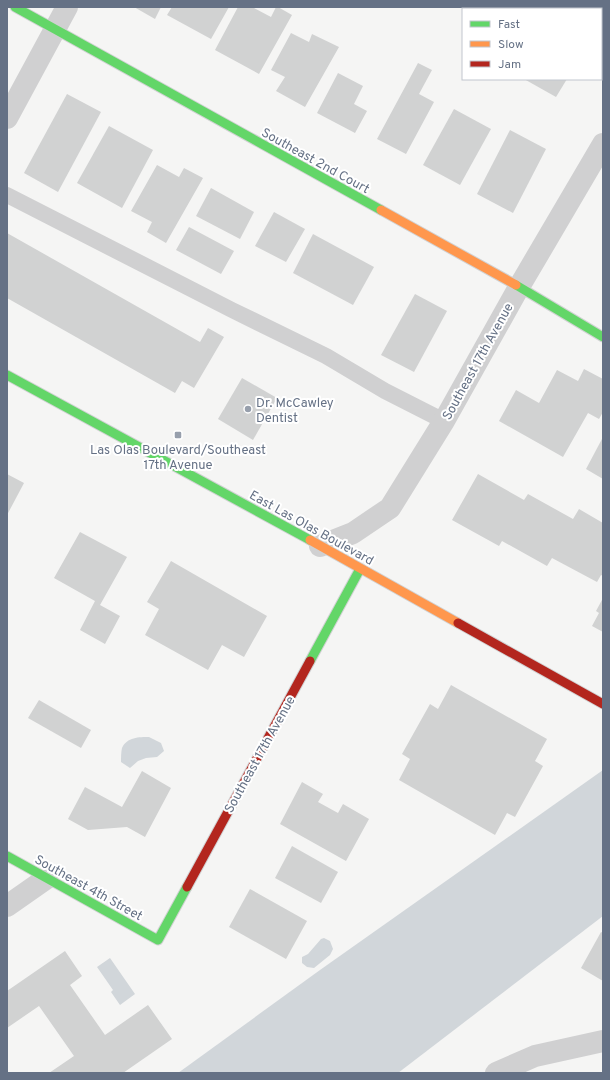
<svg xmlns="http://www.w3.org/2000/svg" width="610" height="1080" viewBox="0 0 610 1080" font-family="Overpass,sans-serif">
  <rect width="100%" height="100%" fill="#f5f5f4"/>
  <!-- water -->
  <g fill="#d1d6da">
    <path d="M 149,737 L 161,743 L 164,751 L 157,757 L 146,758 L 138,761 L 130,768 L 121,762 C 121,758 121,752 122,748 C 127,737 139,737 149,737 Z"/>
    <path d="M 603,770 L 603,916 L 398,1073 L 178,1073 L 320,970 Z"/>
    <path d="M 324,938 L 330,941 L 333,949 L 330,955 L 314,968 L 307,967 L 302,963 L 302,957 L 308,954 L 321,939 Z"/>
    <path d="M 110,958 L 135,994 L 120,1005 L 111,992 L 113,990 L 97,967 Z"/>
  </g>
  <!-- building -->
  <g fill="#d1d2d2">
    <path d="M 134,7 L 161,7 L 155,19 Z"/>
    <path d="M 172,7 L 229,7 L 211,39 L 167,15 Z"/>
    <path d="M 238,7 L 252,7 L 271,17 L 276,7 L 278,7 L 292,15 L 259,74 L 215,50 Z"/>
    <path d="M 519,7 L 542,7 L 545,9 L 518,9 Z"/>
    <path d="M 291,33 L 309,42 L 312,34 L 339,47 L 305,107 L 276,91 L 285,77 L 271,70 Z"/>
    <path d="M 418,63 L 432,70 L 419,94 L 434,102 L 406,154 L 377,139 Z"/>
    <path d="M 338,73 L 363,86 L 354,104 L 367,111 L 355,133 L 317,113 Z"/>
    <path d="M 524,79 L 567,79 L 556,97 Z"/>
    <path d="M 67,94 L 101,112 L 58,192 L 24,173 Z"/>
    <path d="M 454,109 L 491,129 L 460,185 L 423,165 Z"/>
    <path d="M 109,126 L 153,150 L 122,208 L 77,183 Z"/>
    <path d="M 510,130 L 546,149 L 513,213 L 477,194 Z"/>
    <path d="M 157,165 L 179,177 L 184,168 L 203,178 L 166,243 L 147,232 L 152,222 L 131,211 Z"/>
    <path d="M 211,188 L 254,212 L 240,239 L 196,216 Z"/>
    <path d="M 274,212 L 305,229 L 286,262 L 255,246 Z"/>
    <path d="M 189,227 L 234,251 L 221,274 L 176,250 Z"/>
    <path d="M 7,233 L 200,342 L 208,328 L 224,337 L 194,388 L 182,381 L 175,393 L 7,298 Z"/>
    <path d="M 313,234 L 374,267 L 353,305 L 293,273 Z"/>
    <path d="M 415,294 L 447,311 L 414,372 L 381,355 Z"/>
    <path d="M 584,369 L 603,379 L 603,412 L 599,419 L 588,413 L 563,457 L 499,421 L 516,390 L 539,403 L 557,370 L 578,381 Z"/>
    <path d="M 242,378 L 277,398 L 253,440 L 218,419 Z"/>
    <path d="M 603,437 L 603,479 L 586,469 Z"/>
    <path d="M 7,474 L 24,483 L 7,515 Z"/>
    <path d="M 478,474 L 524,500 L 528,494 L 573,519 L 579,509 L 603,523 L 603,576 L 601,575 L 597,582 L 552,558 L 547,566 L 502,541 L 499,546 L 452,520 Z"/>
    <path d="M 80,532 L 127,557 L 100,605 L 120,616 L 105,644 L 80,630 L 95,601 L 54,578 Z"/>
    <path d="M 171,561 L 267,616 L 244,657 L 222,645 L 208,670 L 145,635 L 159,609 L 147,602 Z"/>
    <path d="M 603,598 L 603,632 L 592,626 L 599,613 L 596,611 Z"/>
    <path d="M 451,685 L 547,739 L 535,761 L 543,766 L 515,817 L 507,813 L 495,835 L 399,780 L 410,759 L 402,754 L 430,704 L 438,709 Z"/>
    <path d="M 39,700 L 91,730 L 81,748 L 28,718 Z"/>
    <path d="M 142,771 L 171,788 L 145,837 L 127,827 L 88,830 L 68,819 L 85,787 L 122,807 Z"/>
    <path d="M 302,782 L 323,794 L 318,802 L 338,813 L 343,804 L 369,819 L 346,861 L 280,824 Z"/>
    <path d="M 292,846 L 338,872 L 321,903 L 275,878 Z"/>
    <path d="M 250,889 L 307,921 L 286,959 L 229,927 Z"/>
    <path d="M 601,932 L 603,933 L 603,981 L 581,968 Z"/>
    <path d="M 65,951 L 82,976 L 70,985 L 105,1035 L 148,1005 L 172,1039 L 123,1073 L 49,1073 L 74,1056 L 39,1006 L 7,1028 L 7,991 Z"/>
  </g>
  <g fill="none" stroke-linecap="round" stroke-linejoin="round">
    <defs>
      <g id="fast">
        <path d="M 15,7 L 381,210"/>
        <path d="M 516,285 L 603,337"/>
        <path d="M 7,375 L 310,540"/>
        <path d="M 310,661 L 360,569"/>
        <path d="M 7,856 L 158,940 L 187,887"/>
      </g>
      <g id="slow">
        <path d="M 381,210 L 516,285"/>
        <path d="M 310,540 L 458,623"/>
      </g>
      <g id="jam">
        <path d="M 458,623 L 603,704"/>
        <path d="M 187,887 L 310,661"/>
      </g>
    </defs>
    <!-- fast casing -->
    <use href="#fast" stroke="#d1d2d3" stroke-width="11"/>
    <!-- slow casing -->
    <use href="#slow" stroke="#d1d2d3" stroke-width="11"/>
    <!-- jam casing -->
    <use href="#jam" stroke="#d1d2d3" stroke-width="11"/>
    <!-- lane -->
    <path stroke="#d0d0d1" stroke-width="16" d="M 7,195 L 232,310 L 326,356 L 385,391 L 444,421"/>
    <!-- street -->
    <g stroke="#d0d0d1" stroke-width="22">
      <path d="M 7,118 L 67,7"/>
      <path d="M 320,546 L 353,533 L 390,508 L 444,421 L 519,287 L 603,144"/>
      <path d="M 7,906 L 47,878"/>
      <path d="M 496,1073 L 535,1056 L 603,1041"/>
    </g>
    <!-- fast -->
    <use href="#fast" stroke="#63d668" stroke-width="9"/>
    <!-- slow -->
    <use href="#slow" stroke="#ff974d" stroke-width="9"/>
    <!-- jam -->
    <use href="#jam" stroke="#b3261e" stroke-width="9"/>
  </g>
  <!-- markers -->
  <g fill="#979fac" stroke="#fff" stroke-width="1.5">
    <circle cx="248" cy="409" r="4"/>
    <rect x="174" y="431" width="8" height="8" rx="2"/>
  </g>
  <g text-anchor="middle" stroke-width="4" stroke-linejoin="round" paint-order="stroke">
    <!-- street labels -->
    <g font-size="13" fill="#657185" stroke="#fff">
      <text transform="translate(316 160) rotate(29)" y="5">Southeast 2nd Court</text>
      <text transform="translate(477 361) rotate(-61)" y="5">Southeast 17th Avenue</text>
      <text transform="translate(312 527) rotate(29)" y="5">East Las Olas Boulevard</text>
      <text transform="translate(259 754) rotate(-61)" y="5">Southeast 17th Avenue</text>
      <text transform="translate(89 887) rotate(29)" y="5">Southeast 4th Street</text>
    </g>
    <!-- poi labels -->
    <g font-size="13" fill="#657185" stroke="#fff" text-anchor="start">
      <text x="256" y="407">Dr. McCawley<tspan x="256" dy="15">Dentist</tspan></text>
      <text x="178" y="454" text-anchor="middle">Las Olas Boulevard/Southeast<tspan x="178" dy="15">17th Avenue</tspan></text>
    </g>
  </g>
  <!-- border -->
  <rect width="610" height="1080" fill="none" stroke="#657185" stroke-width="16"/>
  <!-- legend -->
  <rect x="462" y="8" width="140" height="72" fill="#ffffff" stroke="#c1c6ce"/>
  <rect x="470" y="21" width="20" height="6" fill="#63d668" stroke="#c1c6ce"/>
  <text x="498" y="28" font-size="12" fill="#657185">Fast</text>
  <rect x="470" y="41" width="20" height="6" fill="#ff974d" stroke="#c1c6ce"/>
  <text x="498" y="48" font-size="12" fill="#657185">Slow</text>
  <rect x="470" y="61" width="20" height="6" fill="#b3261e" stroke="#c1c6ce"/>
  <text x="498" y="68" font-size="12" fill="#657185">Jam</text>
</svg>
